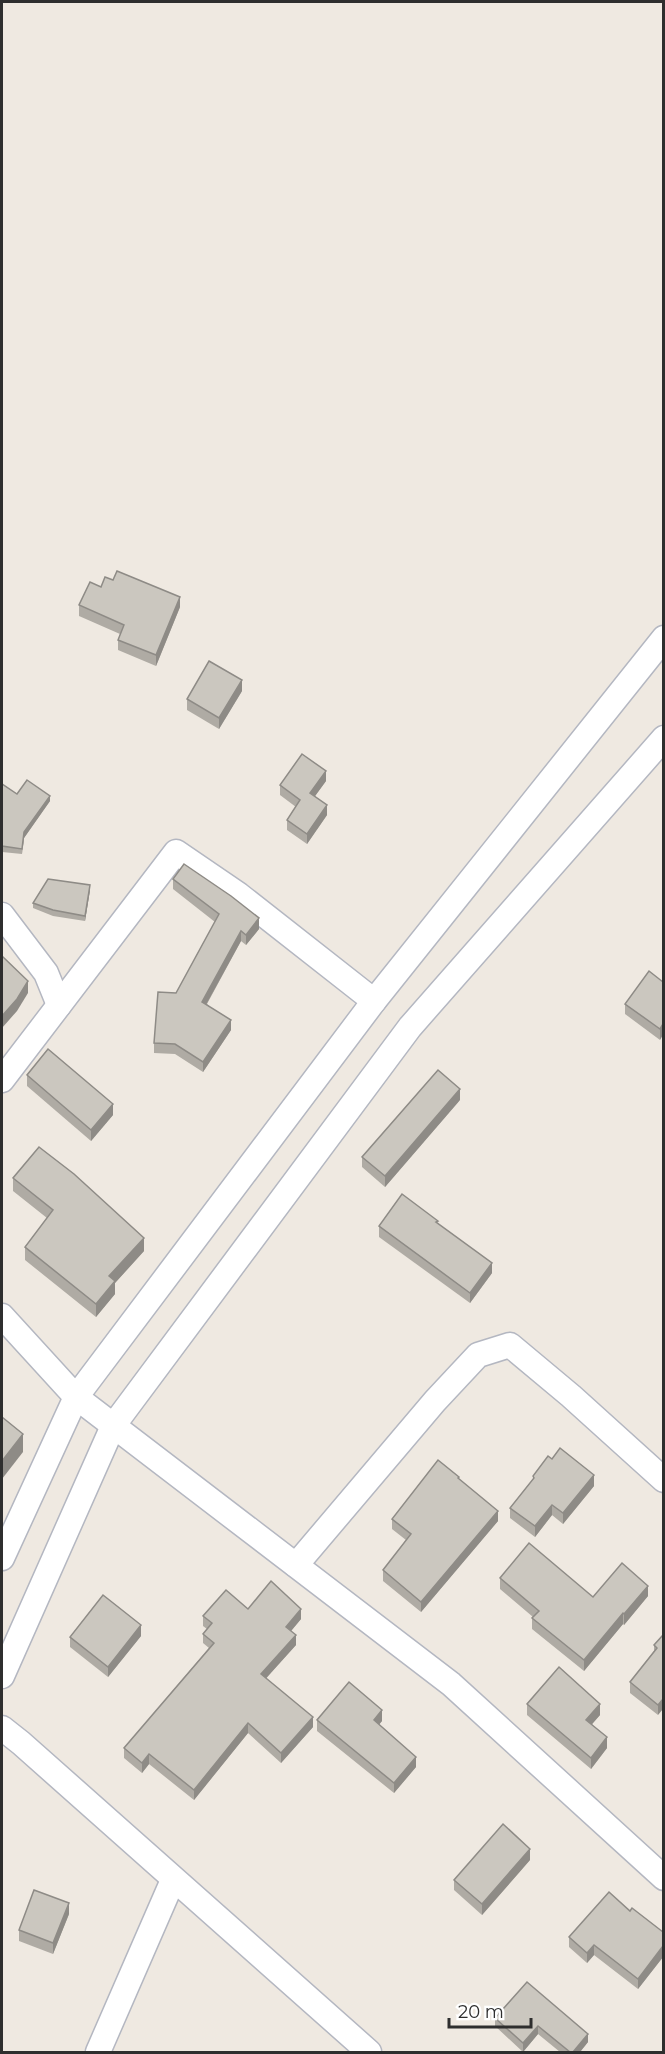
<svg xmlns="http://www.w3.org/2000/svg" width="665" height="2054" viewBox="0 0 665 2054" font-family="Montserrat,sans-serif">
  <rect width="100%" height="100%" fill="#efe9e1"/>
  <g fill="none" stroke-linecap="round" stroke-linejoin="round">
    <defs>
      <g id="minor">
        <path d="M 2,915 L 46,973 L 59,1005"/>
        <path d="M 2,1080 L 176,852 L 239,895 L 374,1001"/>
        <path d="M 2,1316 L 76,1397 L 451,1684 L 664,1878"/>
        <path d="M 2,1558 L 76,1397 L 374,1001 L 664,638"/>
        <path d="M 296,1565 L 435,1401 L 478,1355 L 510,1345 L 571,1396 L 664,1480"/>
        <path d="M 2,1676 L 113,1426 L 410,1027 L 664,738"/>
        <path d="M 2,1728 L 21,1743 L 369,2052"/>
        <path d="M 98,2052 L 173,1880"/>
      </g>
    </defs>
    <!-- minor casing -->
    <use href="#minor" stroke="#b4b7c1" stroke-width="27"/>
    <!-- minor -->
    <use href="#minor" stroke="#fff" stroke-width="24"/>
  </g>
  <!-- wall -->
  <g fill="#afaba4">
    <path d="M 101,587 L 180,607 L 156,666 L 118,650 L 118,640 L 120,634 L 79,616 L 79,605 Z"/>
    <path d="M 242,691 L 219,729 L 187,710 L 187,699 Z"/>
    <path d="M 326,781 L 315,796 L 327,815 L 307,844 L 287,830 L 287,820 L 296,807 L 280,795 L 280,785 Z"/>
    <path d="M 2,784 L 17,794 L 50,801 L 24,838 L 22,854 L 2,852 Z"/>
    <path d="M 173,879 L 259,929 L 246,945 L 241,941 L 207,1004 L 231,1030 L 203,1072 L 175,1054 L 154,1053 L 154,1043 L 215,922 L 173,889 Z"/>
    <path d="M 90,890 L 85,921 L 53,916 L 33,908 L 33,903 Z"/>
    <path d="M 663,982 L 660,1040 L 625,1014 L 625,1004 Z"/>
    <path d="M 27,1075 L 113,1115 L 91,1141 L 27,1086 Z"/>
    <path d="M 460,1100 L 385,1187 L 362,1167 L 362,1157 Z"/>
    <path d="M 13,1178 L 144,1251 L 115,1283 L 115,1294 L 96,1317 L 25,1260 L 25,1247 L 47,1218 L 13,1191 Z"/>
    <path d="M 438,1223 L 492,1273 L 470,1303 L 379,1237 L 379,1226 Z"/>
    <path d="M 552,1459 L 594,1486 L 563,1524 L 552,1515 L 535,1537 L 510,1518 L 510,1508 L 533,1479 L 533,1476 Z"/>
    <path d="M 459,1479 L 498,1521 L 421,1612 L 383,1581 L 383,1570 L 406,1540 L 392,1529 L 392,1519 Z"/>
    <path d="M 500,1578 L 593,1597 L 648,1596 L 624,1625 L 623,1624 L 584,1671 L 532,1629 L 532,1618 L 533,1617 L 500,1589 Z"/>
    <path d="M 248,1609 L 301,1619 L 291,1631 L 296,1645 L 266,1678 L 313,1727 L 281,1763 L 248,1733 L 194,1800 L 149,1764 L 142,1773 L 124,1758 L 124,1748 L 209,1648 L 203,1643 L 203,1634 L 207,1629 L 203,1626 L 203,1616 Z"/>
    <path d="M 663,1635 L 658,1715 L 630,1693 L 630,1682 L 654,1651 L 654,1645 Z"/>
    <path d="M 141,1636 L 108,1677 L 70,1647 L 70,1637 Z"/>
    <path d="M 527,1704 L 600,1715 L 592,1724 L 607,1748 L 591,1769 L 527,1715 Z"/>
    <path d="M 317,1720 L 382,1721 L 379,1724 L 416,1767 L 394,1793 L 317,1731 Z"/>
    <path d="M 530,1860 L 482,1915 L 454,1890 L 454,1880 Z"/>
    <path d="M 630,1911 L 663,1932 L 663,1957 L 638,1989 L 594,1955 L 587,1963 L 569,1947 L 569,1937 Z"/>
    <path d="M 69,1914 L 53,1954 L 19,1941 L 19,1930 Z"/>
    <path d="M 527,1982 L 588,2042 L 580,2052 L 560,2052 L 538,2034 L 523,2052 L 495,2026 L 495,2018 Z"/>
  </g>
  <!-- shaded-wall -->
  <g fill="#8e8b86">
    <path d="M 180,597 L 180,607 L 156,666 L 156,655 Z"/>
    <path d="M 242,680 L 242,691 L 219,729 L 219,718 Z"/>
    <path d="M 326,771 L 326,781 L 310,803 L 310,793 Z"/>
    <path d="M 50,796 L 50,801 L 24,838 L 22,854 L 24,832 Z"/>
    <path d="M 327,805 L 327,815 L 307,844 L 307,834 Z"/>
    <path d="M 90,885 L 90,890 L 85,921 L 85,916 Z"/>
    <path d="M 259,918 L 259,929 L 246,945 L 246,935 Z"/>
    <path d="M 241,931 L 241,941 L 202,1012 L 202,1002 Z"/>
    <path d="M 28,981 L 28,993 L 17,1011 L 2,1028 L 2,1016 Z"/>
    <path d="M 231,1020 L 231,1030 L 203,1072 L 203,1062 Z"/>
    <path d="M 663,1024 L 663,1035 L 660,1040 L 660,1029 Z"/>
    <path d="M 460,1089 L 460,1100 L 385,1187 L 385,1176 Z"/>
    <path d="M 113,1104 L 113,1115 L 91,1141 L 91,1130 Z"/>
    <path d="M 144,1238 L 144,1251 L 115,1283 L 115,1294 L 96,1317 L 96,1304 L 109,1276 Z"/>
    <path d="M 492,1263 L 492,1273 L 470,1303 L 470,1293 Z"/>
    <path d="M 23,1434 L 23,1452 L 2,1479 L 2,1461 Z"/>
    <path d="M 594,1475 L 594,1486 L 563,1524 L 563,1513 Z"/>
    <path d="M 552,1505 L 552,1515 L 535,1537 L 535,1526 Z"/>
    <path d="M 498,1511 L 498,1521 L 421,1612 L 421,1602 Z"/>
    <path d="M 648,1586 L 648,1596 L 624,1625 L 624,1614 Z"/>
    <path d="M 301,1609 L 301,1619 L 286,1637 L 286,1627 Z"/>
    <path d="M 623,1613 L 623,1624 L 584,1671 L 584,1660 Z"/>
    <path d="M 141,1625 L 141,1636 L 108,1677 L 108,1667 Z"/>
    <path d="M 296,1635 L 296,1645 L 261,1684 L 261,1674 Z"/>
    <path d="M 663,1699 L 663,1709 L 658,1715 L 658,1705 Z"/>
    <path d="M 600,1704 L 600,1715 L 586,1731 L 586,1720 Z"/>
    <path d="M 382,1710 L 382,1721 L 374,1731 L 374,1720 Z"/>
    <path d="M 313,1717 L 313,1727 L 281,1763 L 281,1753 Z"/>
    <path d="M 248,1723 L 248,1733 L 194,1800 L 194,1790 Z"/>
    <path d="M 607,1737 L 607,1748 L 591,1769 L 591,1758 Z"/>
    <path d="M 149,1754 L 149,1764 L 142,1773 L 142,1763 Z"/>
    <path d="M 416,1757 L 416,1767 L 394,1793 L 394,1783 Z"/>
    <path d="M 530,1849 L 530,1860 L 482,1915 L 482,1904 Z"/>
    <path d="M 69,1903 L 69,1914 L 53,1954 L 53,1943 Z"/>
    <path d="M 594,1945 L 594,1955 L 587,1963 L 587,1953 Z"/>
    <path d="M 663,1946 L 663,1957 L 638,1989 L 638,1979 Z"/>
    <path d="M 538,2026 L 538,2034 L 523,2052 L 523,2043 Z"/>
    <path d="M 588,2034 L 588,2042 L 580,2052 L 573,2052 Z"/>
  </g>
  <!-- building -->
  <g fill="#cbc7bf" stroke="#8e8b86" stroke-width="1.5">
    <path d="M 117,571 L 180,597 L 156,655 L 118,640 L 124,625 L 79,605 L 90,582 L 101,587 L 105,577 L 113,580 Z"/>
    <path d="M 209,661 L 242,680 L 219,718 L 187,699 Z"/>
    <path d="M 302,754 L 326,771 L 310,793 L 327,805 L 307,834 L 287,820 L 300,800 L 280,785 Z"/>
    <path d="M 27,780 L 50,796 L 24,832 L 22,849 L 2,846 L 2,784 L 17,794 Z"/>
    <path d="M 184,864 L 231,896 L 259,918 L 246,935 L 241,931 L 202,1002 L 231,1020 L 203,1062 L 175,1044 L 154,1043 L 158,992 L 176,993 L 219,914 L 173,879 Z"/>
    <path d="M 48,879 L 90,885 L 85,916 L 53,910 L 33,903 Z"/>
    <path d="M 2,956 L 28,981 L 17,999 L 2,1016 Z"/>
    <path d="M 649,971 L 663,982 L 663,1024 L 660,1029 L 625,1004 Z"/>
    <path d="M 48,1049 L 113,1104 L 91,1130 L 27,1075 Z"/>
    <path d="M 438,1070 L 460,1089 L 385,1176 L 362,1157 Z"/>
    <path d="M 39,1147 L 74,1174 L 144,1238 L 109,1276 L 115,1281 L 96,1304 L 25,1247 L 53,1210 L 13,1178 Z"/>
    <path d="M 402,1194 L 438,1221 L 436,1222 L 492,1263 L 470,1293 L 379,1226 Z"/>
    <path d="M 2,1417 L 23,1434 L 2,1461 Z"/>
    <path d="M 560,1448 L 594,1475 L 563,1513 L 552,1505 L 535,1526 L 510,1508 L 534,1478 L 533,1476 L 548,1456 L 552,1459 Z"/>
    <path d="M 438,1460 L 459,1477 L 458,1478 L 498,1511 L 421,1602 L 383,1570 L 411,1534 L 392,1519 Z"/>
    <path d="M 529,1543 L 593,1597 L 622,1563 L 648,1586 L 624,1614 L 623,1613 L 584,1660 L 532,1618 L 539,1611 L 500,1578 Z"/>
    <path d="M 271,1581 L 301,1609 L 286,1627 L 296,1635 L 261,1674 L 313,1717 L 281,1753 L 248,1723 L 194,1790 L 149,1754 L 142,1763 L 124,1748 L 214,1643 L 203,1634 L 212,1623 L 203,1616 L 226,1590 L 248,1609 Z"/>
    <path d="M 103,1595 L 141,1625 L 108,1667 L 70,1637 Z"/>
    <path d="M 663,1635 L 663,1699 L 658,1705 L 630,1682 L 657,1648 L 654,1645 Z"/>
    <path d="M 559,1667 L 600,1704 L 586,1720 L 607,1737 L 591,1758 L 527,1704 Z"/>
    <path d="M 349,1682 L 382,1710 L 374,1720 L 416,1757 L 394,1783 L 317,1720 Z"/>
    <path d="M 503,1824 L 530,1849 L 482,1904 L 454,1880 Z"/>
    <path d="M 34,1890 L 69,1903 L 53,1943 L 19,1930 Z"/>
    <path d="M 609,1892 L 630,1911 L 632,1908 L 663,1932 L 663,1946 L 638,1979 L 594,1945 L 587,1953 L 569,1937 Z"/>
    <path d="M 527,1982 L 588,2034 L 573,2052 L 570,2052 L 538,2026 L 523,2043 L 495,2018 Z"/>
  </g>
  <!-- border -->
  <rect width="665" height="2054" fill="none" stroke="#2e2e2e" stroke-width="6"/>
  <!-- scale -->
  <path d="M449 2018v9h82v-9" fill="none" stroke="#2e2e2e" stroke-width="3"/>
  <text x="458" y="2018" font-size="18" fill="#2e2e2e" stroke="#ffffff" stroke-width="4.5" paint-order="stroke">20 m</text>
</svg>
